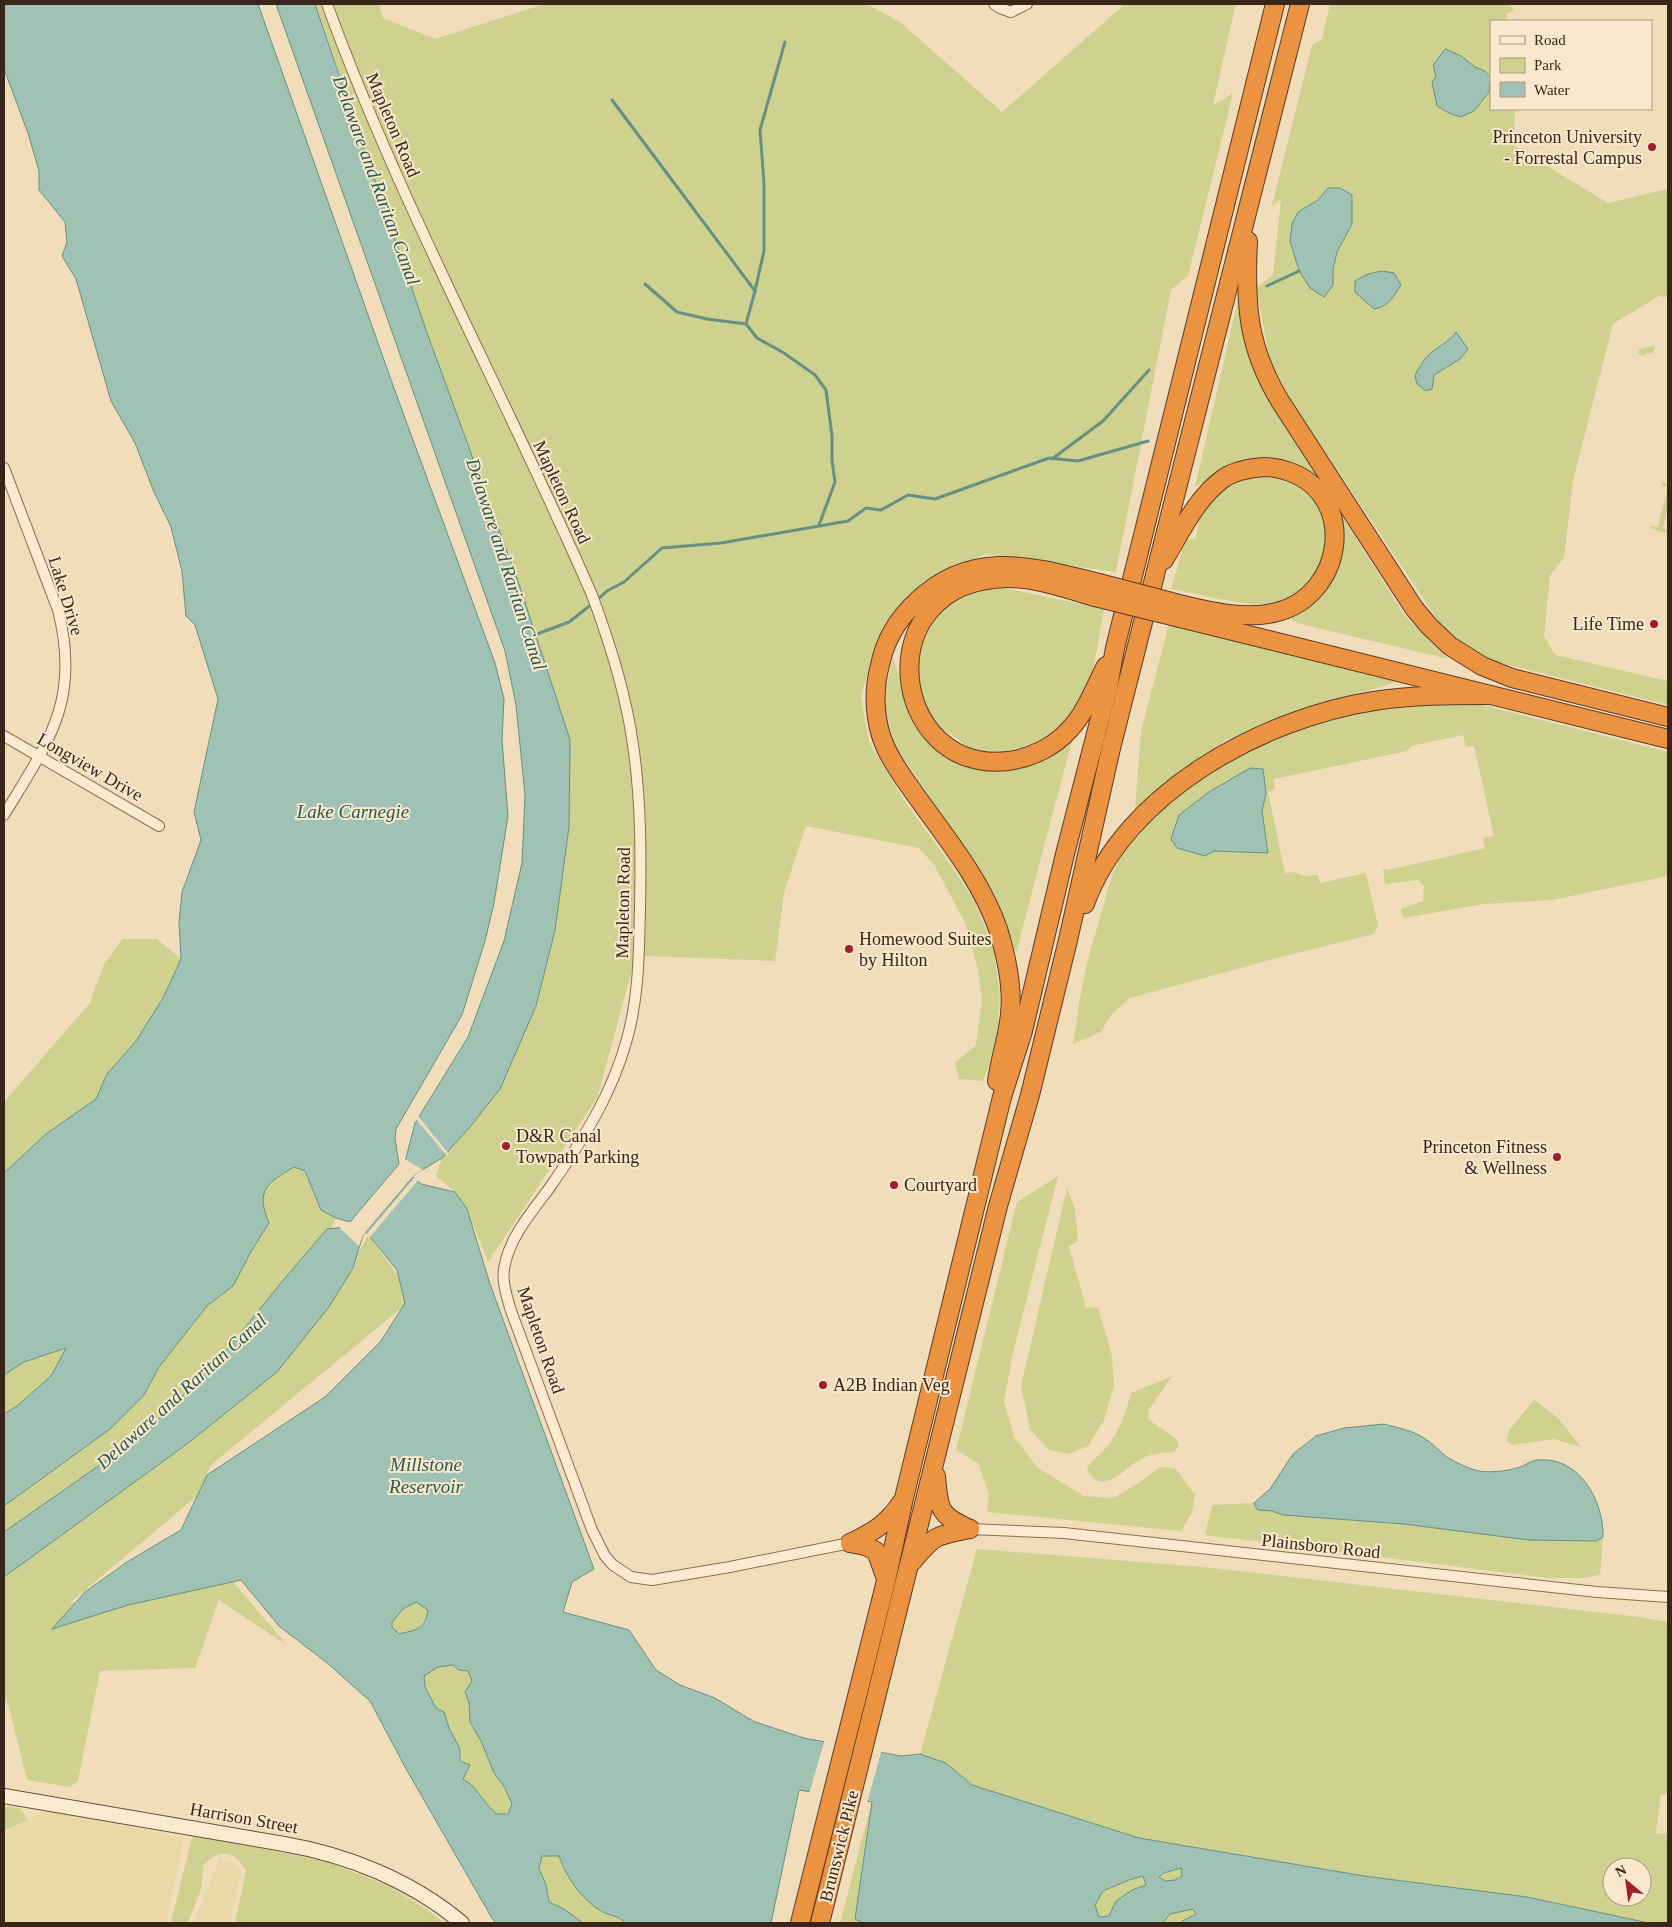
<svg xmlns="http://www.w3.org/2000/svg" width="1672" height="1927" viewBox="0 0 1672 1927" font-family="'Times New Roman',serif">
  <rect width="100%" height="100%" fill="#f2ddbb"/>
  <!-- farmland -->
  <g fill="#e8d9a7">
    <path d="M 44,1810 L 184,1838 L 166,1923 L 4,1923 L 4,1834 Z"/>
    <path d="M 219,1859 L 234,1863 L 241,1872 L 230,1923 L 194,1923 Z"/>
  </g>
  <!-- green -->
  <g fill="#cfd18e" fill-rule="evenodd">
    <path d="M 316,4 L 379,4 L 383,18 L 435,39 L 544,4 L 867,4 L 900,22 L 1002,112 L 1125,4 L 1236,4 L 1213,105 L 1233,93 L 1188,276 L 1171,290 L 1116,572 L 985,554 L 923,581 L 882,628 L 861,696 L 869,742 L 904,800 L 953,868 L 975,902 L 994,950 L 1000,998 L 996,1047 L 983,1081 L 959,1079 L 955,1063 L 976,1045 L 982,1000 L 978,969 L 965,923 L 935,866 L 919,848 L 806,826 L 784,893 L 775,961 L 645,956 L 631,974 L 597,1098 L 488,1262 L 467,1209 L 455,1192 L 436,1176 L 442,1158 L 470,1127 L 500,1089 L 536,1006 L 555,930 L 569,827 L 520,587 L 426,330 Z"/>
    <path d="M 1330,4 L 1508,4 L 1515,10 L 1506,14 L 1508,21 L 1491,21 L 1491,109 L 1515,109 L 1514,146 L 1608,203 L 1668,189 L 1668,297 L 1659,296 L 1613,324 L 1573,481 L 1564,558 L 1550,575 L 1544,636 L 1555,655 L 1668,681 L 1668,705 L 1501,663 L 1481,656 L 1447,634 L 1293,404 L 1270,360 L 1256,288 L 1273,275 L 1281,199 L 1272,206 L 1312,45 L 1322,39 Z"/>
    <path d="M 1239,295 L 1256,376 L 1327,488 L 1272,457 L 1233,464 L 1195,487 Z"/>
    <path d="M 1653,346 L 1655,348 L 1652,354 L 1646,353 L 1645,356 L 1638,354 L 1639,349 Z"/>
    <path d="M 1257,472 L 1289,480 L 1321,505 C 1323,516 1330,541 1328,551 C 1323,573 1297,602 1273,604 C 1246,607 1199,594 1171,589 L 1185,541 L 1196,538 L 1201,509 L 1223,487 Z"/>
    <path d="M 1662,482 L 1668,484 L 1668,508 L 1663,528 L 1668,530 L 1668,534 L 1650,528 L 1652,526 L 1658,527 L 1668,487 L 1662,485 Z"/>
    <path d="M 1338,510 L 1405,616 L 1448,659 L 1301,624 L 1285,617 L 1319,597 L 1337,572 L 1344,540 Z"/>
    <path d="M 990,585 L 1104,609 L 1093,671 L 1069,719 L 1035,744 L 981,757 L 952,735 L 933,723 L 915,687 L 921,641 L 944,607 Z"/>
    <path d="M 1169,624 L 1359,666 L 1396,682 L 1341,699 L 1227,739 L 1135,809 L 1141,731 Z"/>
    <path d="M 893,658 L 915,725 L 947,757 L 994,770 L 1033,764 L 1075,729 L 1016,953 L 995,895 L 896,747 L 883,702 Z"/>
    <path d="M 1428,700 L 1483,705 L 1668,752 L 1668,876 L 1552,900 L 1484,904 L 1403,918 L 1401,909 L 1423,901 L 1424,886 L 1418,880 L 1385,884 L 1383,868 L 1388,870 L 1485,848 L 1483,838 L 1494,836 L 1474,746 L 1466,747 L 1463,735 L 1411,746 L 1407,751 L 1274,779 L 1275,789 L 1268,792 L 1285,873 L 1295,872 L 1304,876 L 1318,875 L 1320,883 L 1366,873 L 1378,926 L 1374,934 L 1281,957 L 1130,998 L 1110,1016 L 1101,1032 L 1073,1044 C 1077,1022 1079,999 1084,977 C 1088,956 1095,935 1101,915 C 1106,897 1110,877 1119,860 C 1154,792 1253,742 1324,720 C 1358,709 1393,705 1428,700 ZM 1266,793 L 1262,811 L 1268,852 L 1214,851 Z"/>
    <path d="M 122,939 L 157,939 L 181,959 L 163,998 L 136,1041 L 107,1074 L 96,1099 L 46,1134 L 4,1173 L 4,1102 L 90,1003 L 103,966 Z"/>
    <path d="M 294,1167 L 305,1171 L 321,1210 L 336,1218 L 329,1234 L 356,1258 L 368,1235 L 408,1289 L 404,1306 L 211,1465 L 197,1496 L 70,1603 L 233,1582 L 287,1645 L 219,1600 L 195,1668 L 100,1671 L 78,1781 L 70,1787 L 27,1780 L 9,1707 L 4,1699 L 4,1506 L 110,1429 L 144,1395 L 159,1367 L 207,1306 L 233,1286 L 252,1250 L 269,1224 C 255,1190 267,1183 294,1167 Z"/>
    <path d="M 1058,1176 L 1013,1353 L 1004,1401 L 1014,1437 L 1038,1468 L 1084,1496 L 1113,1498 L 1137,1484 L 1161,1467 L 1176,1469 L 1195,1495 L 1192,1512 L 1181,1531 L 987,1512 L 989,1494 L 978,1463 L 956,1450 L 1017,1202 Z"/>
    <path d="M 1067,1188 L 1075,1209 L 1078,1241 L 1069,1246 L 1086,1308 L 1098,1307 L 1112,1356 L 1114,1386 L 1104,1420 L 1088,1446 L 1069,1454 L 1049,1450 L 1030,1429 L 1021,1386 Z"/>
    <path d="M 67,1348 L 52,1376 L 17,1406 L 4,1414 L 4,1375 L 24,1362 Z"/>
    <path d="M 1172,1376 L 1148,1411 L 1149,1420 L 1176,1439 L 1179,1446 L 1174,1452 C 1161,1453 1150,1454 1139,1460 C 1122,1471 1101,1497 1087,1469 C 1091,1460 1098,1457 1105,1449 C 1120,1432 1125,1414 1131,1393 Z"/>
    <path d="M 1534,1400 L 1558,1418 L 1581,1447 L 1554,1439 L 1513,1445 L 1506,1440 L 1510,1429 Z"/>
    <path d="M 1254,1503 L 1255,1506 L 1258,1510 L 1272,1511 L 1283,1515 L 1404,1524 L 1529,1540 L 1596,1541 L 1603,1537 L 1600,1575 L 1583,1578 L 1548,1578 L 1205,1535 L 1212,1505 Z"/>
    <path d="M 977,1549 L 1204,1567 L 1640,1617 L 1667,1622 L 1668,1636 L 1668,1794 L 1661,1794 L 1656,1833 L 1668,1834 L 1668,1923 L 1649,1923 L 1527,1897 L 1364,1876 L 1139,1838 L 972,1785 L 946,1763 L 920,1754 ZM 1612,1867 L 1642,1867 L 1642,1897 L 1612,1897 Z"/>
    <path d="M 416,1601 L 428,1610 C 426,1629 416,1630 399,1635 L 392,1627 L 392,1622 L 403,1609 Z"/>
    <path d="M 453,1665 L 459,1670 L 468,1671 L 472,1681 L 465,1692 L 469,1702 L 470,1722 L 482,1743 L 494,1773 L 505,1788 L 512,1804 L 508,1814 L 497,1814 L 489,1807 L 473,1786 L 463,1779 L 460,1749 L 449,1728 L 444,1712 L 436,1708 L 425,1687 L 424,1676 L 438,1667 Z"/>
    <path d="M 872,1801 L 855,1919 L 863,1923 L 840,1923 Z"/>
    <path d="M 4,1807 L 20,1808 L 28,1820 L 4,1831 Z"/>
    <path d="M 193,1834 L 328,1862 L 391,1887 L 426,1909 L 444,1923 L 235,1923 L 246,1870 C 234,1852 222,1848 204,1864 L 201,1889 L 188,1923 L 171,1923 Z"/>
    <path d="M 542,1856 L 560,1856 L 565,1871 L 604,1913 L 620,1917 L 625,1923 L 583,1923 L 564,1909 L 549,1902 L 546,1885 L 539,1867 Z"/>
    <path d="M 1181,1868 L 1182,1876 L 1175,1880 L 1165,1881 L 1159,1876 Z"/>
    <path d="M 1143,1876 L 1147,1885 L 1132,1890 L 1109,1916 L 1099,1917 L 1095,1905 L 1103,1891 L 1129,1880 Z"/>
    <path d="M 1193,1909 L 1196,1913 C 1183,1923 1179,1923 1163,1923 L 1170,1914 Z"/>
  </g>
  <!-- water -->
  <g fill="#a0c2b5" stroke="#669083" fill-rule="evenodd">
    <path d="M 4,4 L 258,4 L 395,391 L 495,663 L 504,699 L 502,740 L 508,816 L 494,903 L 485,941 L 462,1015 L 396,1129 L 395,1138 L 399,1164 L 350,1222 L 336,1218 L 321,1210 L 305,1171 L 294,1167 C 267,1183 255,1190 269,1223 L 252,1250 L 233,1286 L 207,1306 L 159,1367 L 144,1395 L 110,1429 L 4,1506 L 4,1414 L 17,1406 L 51,1376 L 66,1348 L 24,1362 L 4,1375 L 4,1173 L 46,1134 L 96,1099 L 107,1074 L 136,1041 L 163,998 L 181,959 L 179,922 L 182,892 L 201,840 L 194,812 L 218,699 L 195,625 L 186,616 L 182,571 L 171,527 L 154,492 L 135,443 L 111,401 L 76,279 L 62,256 L 67,242 L 65,222 L 39,190 L 39,171 L 28,133 L 4,69 Z"/>
    <path d="M 276,4 L 315,4 L 426,330 L 520,587 L 570,740 L 569,827 L 555,930 L 536,1006 L 500,1089 L 470,1127 L 442,1158 L 414,1175 L 363,1235 L 353,1268 L 329,1307 L 277,1372 L 187,1444 L 4,1577 L 4,1532 L 144,1434 L 222,1356 L 280,1284 L 327,1229 L 354,1226 L 404,1166 L 415,1123 L 468,1037 L 504,941 L 522,863 L 525,795 L 516,705 L 505,651 Z"/>
    <path d="M 1445,49 L 1461,56 L 1475,67 L 1485,71 L 1491,78 L 1489,92 L 1474,111 L 1461,117 L 1449,113 L 1437,106 L 1432,82 L 1436,76 L 1433,65 Z"/>
    <path d="M 1328,188 L 1340,188 L 1352,195 L 1352,224 L 1337,252 L 1333,269 L 1333,285 L 1324,297 L 1310,288 L 1299,271 L 1290,241 L 1292,224 L 1298,212 L 1318,200 Z"/>
    <path d="M 1382,271 L 1394,273 L 1401,285 C 1394,296 1387,308 1374,309 L 1355,292 L 1355,281 L 1368,274 Z"/>
    <path d="M 1456,332 L 1468,349 L 1460,359 L 1434,375 L 1432,389 L 1426,391 L 1417,384 L 1415,376 C 1418,369 1422,362 1428,356 C 1437,346 1449,343 1456,332 Z"/>
    <path d="M 1250,768 L 1263,769 L 1266,793 L 1262,811 L 1268,853 L 1214,851 L 1205,856 L 1177,848 L 1171,839 L 1179,815 L 1209,792 Z"/>
    <path d="M 413,1177 L 421,1184 L 455,1192 L 467,1209 L 490,1284 L 594,1569 L 572,1582 L 563,1612 L 629,1630 L 656,1670 L 680,1685 L 715,1698 L 753,1721 L 804,1738 L 901,1756 L 920,1754 L 946,1763 L 972,1785 L 1139,1838 L 1364,1876 L 1527,1897 L 1649,1923 L 1179,1923 L 1196,1914 L 1193,1909 L 1170,1914 L 1163,1923 L 863,1923 L 855,1919 L 872,1802 L 799,1790 L 771,1923 L 625,1923 C 617,1914 611,1917 601,1911 C 581,1899 567,1878 559,1856 L 542,1856 L 539,1868 L 546,1885 L 549,1902 L 564,1909 L 583,1923 L 496,1923 L 493,1920 L 405,1767 L 370,1701 L 326,1662 L 279,1626 L 241,1580 L 128,1605 L 52,1629 L 85,1592 L 127,1562 L 181,1530 L 207,1475 L 325,1397 L 381,1341 L 405,1303 L 397,1270 L 366,1232 ZM 416,1602 L 428,1610 C 426,1629 416,1630 399,1634 L 392,1627 L 392,1622 L 403,1609 ZM 453,1665 L 459,1670 L 468,1671 L 472,1681 L 465,1692 L 469,1702 L 470,1722 L 482,1743 L 494,1773 L 505,1788 L 512,1804 L 508,1814 L 497,1814 L 489,1807 L 473,1786 L 463,1779 L 470,1765 L 460,1761 L 460,1749 L 449,1728 L 444,1712 L 436,1708 L 425,1687 L 424,1676 L 438,1667 ZM 1181,1868 L 1182,1876 L 1175,1880 L 1165,1881 L 1159,1877 L 1164,1873 ZM 1143,1876 L 1146,1885 L 1132,1890 L 1116,1901 L 1109,1916 L 1099,1917 L 1095,1905 L 1103,1891 L 1129,1880 Z"/>
    <path d="M 1384,1424 C 1397,1428 1412,1430 1424,1438 C 1432,1443 1439,1451 1447,1457 C 1455,1462 1469,1469 1479,1471 C 1490,1473 1509,1471 1520,1467 C 1526,1465 1532,1460 1538,1460 C 1579,1456 1604,1501 1603,1537 L 1596,1541 L 1529,1540 L 1404,1524 L 1283,1515 L 1272,1511 L 1258,1510 L 1255,1506 L 1254,1503 L 1270,1489 L 1293,1454 L 1316,1436 L 1344,1428 Z"/>
  </g>
  <!-- pier -->
  <g fill="#f2ddbb">
    <path d="M 417,1115 L 449,1154 L 447,1156 L 415,1118 Z"/>
    <path d="M 403,1158 L 423,1170 L 414,1175 L 363,1235 L 359,1246 L 340,1228 L 340,1225 L 348,1224 L 343,1223 L 351,1222 L 400,1165 L 401,1160 L 401,1166 L 364,1210 L 402,1165 Z"/>
    <path d="M 416,1176 L 419,1179 L 369,1238 L 366,1235 Z"/>
    <path d="M 825,1739 L 882,1749 L 867,1803 L 809,1794 Z"/>
  </g>
  <g fill="none" stroke-linecap="round" stroke-linejoin="round">
    <!-- stream -->
    <g stroke="#669083" stroke-width="3">
      <path d="M 612,100 L 755,291 L 746,324 L 757,338 L 784,353 L 815,375 L 826,390 L 832,436 L 832,460 L 835,482 L 819,525"/>
      <path d="M 645,284 L 677,312 L 707,319 L 746,324"/>
      <path d="M 1267,286 L 1299,271"/>
      <path d="M 755,291 L 764,251 L 764,183 L 760,130 L 785,42"/>
      <path d="M 1052,459 L 1103,421 L 1149,370"/>
      <path d="M 597,600 L 607,591 L 624,582 L 662,548 L 721,543 L 848,521 L 866,508 L 881,510 L 908,495 L 935,499 L 1049,458 L 1078,461 L 1148,441"/>
      <path d="M 532,636 L 569,622 L 592,604"/>
    </g>
    <defs>
      <g id="street">
        <path d="M 327,4 C 401,207 506,397 592,595 C 610,643 626,694 633,745 C 641,799 641,853 640,907 C 639,952 639,996 627,1039 C 612,1094 585,1136 553,1183 C 536,1207 511,1234 505,1264 C 501,1279 506,1293 510,1308 L 592,1530 L 605,1556 L 613,1565 L 631,1577 L 652,1580 L 730,1567 L 850,1543"/>
        <path d="M 994,4 L 1000,8 L 1011,12 L 1027,4"/>
        <path d="M 4,468 L 58,610 C 81,700 49,741 4,815"/>
        <path d="M 4,736 L 159,826"/>
        <path d="M 970,1529 L 1064,1533 L 1597,1592 L 1668,1597"/>
      </g>
      <path id="secondary" d="M 4,1796 L 284,1844 C 348,1855 412,1881 462,1923"/>
      <g id="highway">
        <path d="M 1248,241 C 1245,304 1247,346 1280,401 L 1414,608 L 1429,626 L 1450,646 L 1482,666 L 1512,678 L 1668,717"/>
        <path d="M 1164,560 C 1181,532 1196,498 1224,478 C 1236,470 1250,468 1264,467 C 1273,467 1282,469 1290,472 C 1358,497 1344,595 1277,612 C 1248,620 1212,612 1183,605"/>
        <path d="M 1095,597 C 1066,589 1037,578 1007,578 C 865,581 889,775 1008,761 C 1031,758 1054,747 1070,729 C 1086,712 1095,687 1106,666"/>
        <path d="M 1180,618 L 1668,739"/>
        <path d="M 1085,904 C 1125,792 1264,718 1374,701 C 1412,695 1450,695 1488,695"/>
        <path d="M 997,1081 C 1000,1059 1008,1037 1010,1014 C 1013,987 1006,955 998,929 C 981,880 947,839 917,797 C 906,781 893,765 885,746 C 874,721 873,691 880,665 C 885,641 897,620 915,603 C 971,548 1031,566 1099,583"/>
        <path d="M 936,1476 C 939,1509 938,1515 970,1529"/>
        <path d="M 850,1543 C 872,1533 888,1523 901,1503"/>
        <path d="M 850,1543 L 865,1546 L 876,1551 L 886,1579"/>
        <path d="M 912,1562 C 934,1535 935,1536 970,1529"/>
        <path d="M 800,1923 L 886,1581 L 904,1498 L 1002,1097 L 1023,1031 L 1065,854 L 1108,687 L 1115,648 L 1275,4"/>
        <path d="M 820,1923 L 998,1206 L 1030,1095 L 1068,940 L 1111,748 L 1300,4"/>
      </g>
    </defs>
    <!-- street casing -->
    <use href="#street" stroke="#8b6c53" stroke-width="12"/>
    <!-- secondary casing -->
    <use href="#secondary" stroke="#6c4d37" stroke-width="16"/>
    <!-- highway casing -->
    <use href="#highway" stroke="#583a28" stroke-width="20"/>
    <!-- street -->
    <use href="#street" stroke="#fcebcf" stroke-width="10"/>
    <!-- secondary -->
    <use href="#secondary" stroke="#fcebcf" stroke-width="14"/>
    <!-- highway -->
    <use href="#highway" stroke="#ec9341" stroke-width="18"/>
    <defs>
      <g id="highway-bridge">
        <path d="M 1099,583 L 1183,605"/>
        <path d="M 1095,597 L 1180,618"/>
      </g>
    </defs>
    <!-- highway-bridge casing -->
    <use href="#highway-bridge" stroke="#583a28" stroke-width="20" stroke-linecap="butt"/>
    <!-- highway-bridge -->
    <use href="#highway-bridge" stroke="#ec9341" stroke-width="18"/>
  </g>
  <!-- markers -->
  <g fill="#a01d29" stroke="#f9e8cb" stroke-width="2">
    <circle cx="1652" cy="147" r="5"/>
    <circle cx="1654" cy="624" r="5"/>
    <circle cx="849" cy="949" r="5"/>
    <circle cx="506" cy="1146" r="5"/>
    <circle cx="1557" cy="1157" r="5"/>
    <circle cx="894" cy="1185" r="5"/>
    <circle cx="823" cy="1385" r="5"/>
  </g>
  <g text-anchor="middle" stroke-width="4" stroke-linejoin="round" paint-order="stroke">
    <!-- street labels -->
    <g font-size="18" fill="#38261a" stroke="#f9e8cb">
      <text transform="translate(393 125) rotate(67)" y="6">Mapleton Road</text>
      <text transform="translate(562 492) rotate(65)" y="6">Mapleton Road</text>
      <text transform="translate(66 596) rotate(73)" y="6">Lake Drive</text>
      <text transform="translate(90 767) rotate(30)" y="6">Longview Drive</text>
      <text transform="translate(623 903) rotate(-89)" y="6">Mapleton Road</text>
      <text transform="translate(541 1340) rotate(71)" y="6">Mapleton Road</text>
      <text transform="translate(1321 1546) rotate(6)" y="6">Plainsboro Road</text>
      <text transform="translate(244 1818) rotate(10)" y="6">Harrison Street</text>
      <text transform="translate(839 1846) rotate(-76)" y="6">Brunswick Pike</text>
    </g>
    <!-- poi labels -->
    <g font-size="18" fill="#38261a" stroke="#f9e8cb" text-anchor="start">
      <text x="1642" y="143" text-anchor="end">Princeton University<tspan x="1642" dy="21">- Forrestal Campus</tspan></text>
      <text x="1644" y="630" text-anchor="end">Life Time</text>
      <text x="859" y="945">Homewood Suites<tspan x="859" dy="21">by Hilton</tspan></text>
      <text x="516" y="1142">D&amp;R Canal<tspan x="516" dy="21">Towpath Parking</tspan></text>
      <text x="1547" y="1153" text-anchor="end">Princeton Fitness<tspan x="1547" dy="21">&amp; Wellness</tspan></text>
      <text x="904" y="1191">Courtyard</text>
      <text x="833" y="1391">A2B Indian Veg</text>
    </g>
    <!-- water labels -->
    <g font-size="19" font-style="italic" fill="#275a52" stroke="#f9e8cb">
      <text transform="translate(377 180) rotate(70)" y="7">Delaware and Raritan Canal</text>
      <text transform="translate(507 564) rotate(72)" y="7">Delaware and Raritan Canal</text>
      <text x="353" y="818">Lake Carnegie</text>
      <text transform="translate(181 1391) rotate(-42)" y="7">Delaware and Raritan Canal</text>
      <text x="426" y="1471">Millstone<tspan x="426" dy="22">Reservoir</tspan></text>
    </g>
  </g>
  <!-- border -->
  <rect width="1672" height="1927" fill="none" stroke="#38261a" stroke-width="10"/>
  <!-- legend -->
  <rect x="1490" y="20" width="162" height="90" fill="#f9e8cb" stroke="#ac9a84"/>
  <rect x="1500" y="36" width="25" height="8" fill="#fcebcf" stroke="#ac9a84"/>
  <text x="1534" y="45" font-size="15" fill="#38261a">Road</text>
  <rect x="1500" y="58" width="25" height="15" fill="#cfd18e" stroke="#ac9a84"/>
  <text x="1534" y="70" font-size="15" fill="#38261a">Park</text>
  <rect x="1500" y="82" width="25" height="15" fill="#a0c2b5" stroke="#ac9a84"/>
  <text x="1534" y="95" font-size="15" fill="#38261a">Water</text>
  <!-- north arrow -->
  <g transform="translate(1627 1882) rotate(331)"><circle r="24" fill="#f9e8cb" stroke="#ac9a84"/>
  <path d="M0-4L9 19L0 12L-9 19Z" fill="#a01d29"/>
  <text y="-8" font-size="14" font-weight="bold" text-anchor="middle" fill="#38261a">N</text>
  </g>
</svg>
